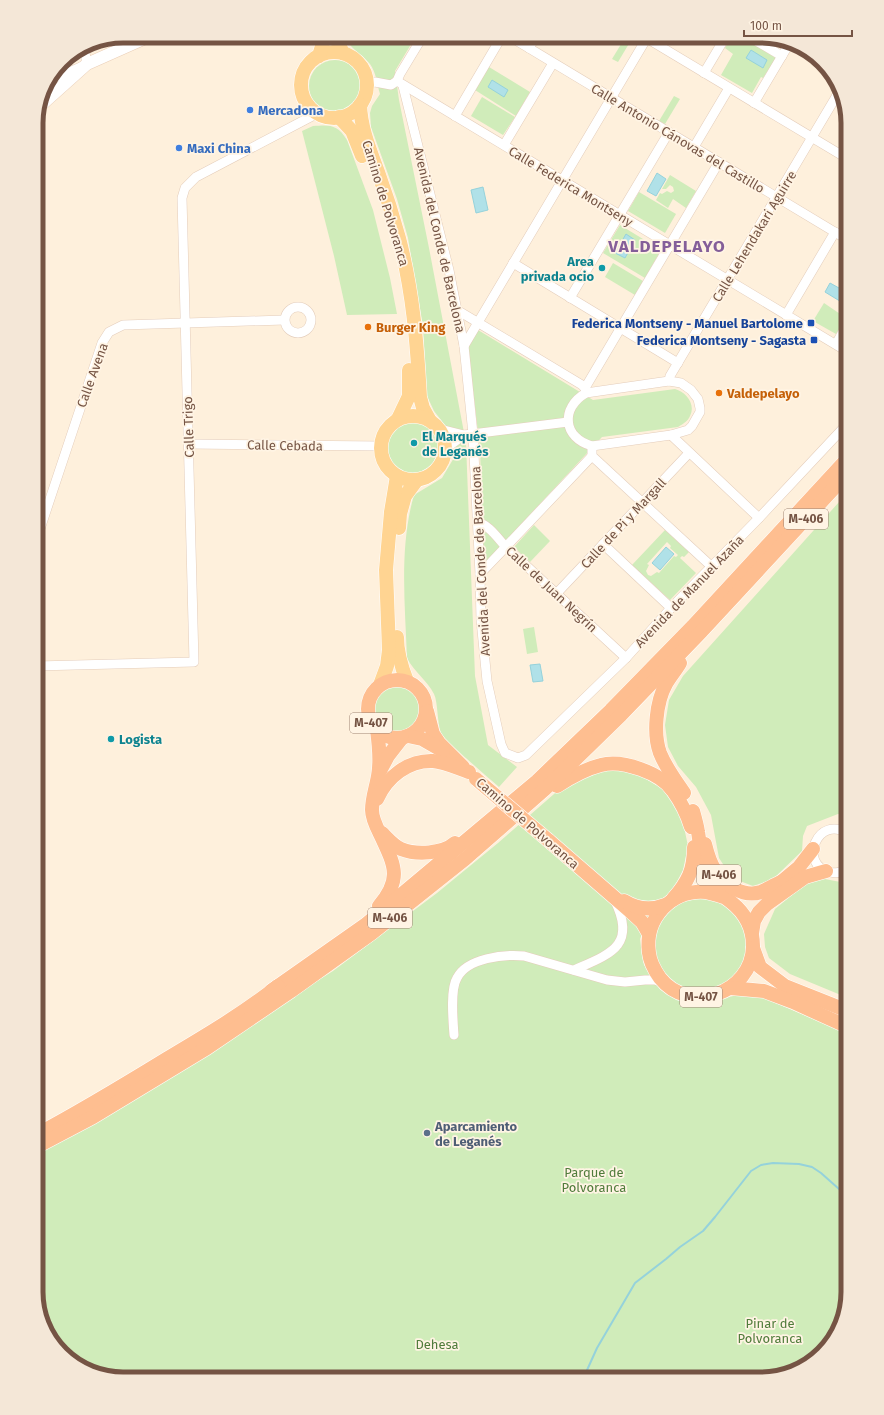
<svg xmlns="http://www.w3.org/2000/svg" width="884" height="1415" viewBox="0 0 884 1415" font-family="'Fira Sans',sans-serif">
  <rect width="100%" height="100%" fill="#fef0dc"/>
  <!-- green -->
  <g fill="#d0ecba" fill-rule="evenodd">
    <path d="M 344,36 L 416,36 L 395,71 L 399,100 L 429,248 L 466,443 L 475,676 L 488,745 L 517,767 L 499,787 C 490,779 444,740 441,733 C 437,722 438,702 434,694 C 427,680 414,672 407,658 C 405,604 399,547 414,495 L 442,478 L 455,456 L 441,420 L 434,411 L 427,396 L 423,326 L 408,238 L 397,199 L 371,127 L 370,113 L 372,106 L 380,94 C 377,84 376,72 370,64 C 362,54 348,47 344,36 Z"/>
    <path d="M 626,36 L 633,37 L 618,62 L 612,59 Z"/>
    <path d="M 732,36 L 740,36 L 776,58 L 763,78 L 761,77 L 752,93 L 721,75 L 733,54 L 725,48 Z"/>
    <circle cx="335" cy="86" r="26"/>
    <path d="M 489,67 L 530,92 L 516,116 L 475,90 Z"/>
    <path d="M 674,96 L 680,99 L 665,124 L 659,121 Z"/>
    <path d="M 482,97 L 515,117 L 503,135 L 471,116 Z"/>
    <path d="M 313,126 C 330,125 337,124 347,140 L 373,210 L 390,278 L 397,314 L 347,315 L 334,256 L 302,131 Z"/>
    <path d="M 670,175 L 696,191 L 686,208 L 673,199 L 668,208 L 656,200 L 660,193 L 662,194 L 667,191 L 671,193 L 674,191 L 673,187 L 670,185 L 666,189 L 662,189 Z"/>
    <path d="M 639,192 L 676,214 L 665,233 L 628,211 Z"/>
    <path d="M 620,225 L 661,250 L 645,278 L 603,253 Z"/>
    <path d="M 613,263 L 643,281 L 635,295 L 605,277 Z"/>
    <path d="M 824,303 L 846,318 L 836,334 L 813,321 Z"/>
    <path d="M 478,330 L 593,400 L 675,389 C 686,392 696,404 690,416 C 688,421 683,424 678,427 L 602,437 L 484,564 L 480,449 L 468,348 Z"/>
    <circle cx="412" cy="447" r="26"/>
    <path d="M 848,492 L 848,814 L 838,814 L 807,826 L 803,836 L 802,851 L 773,879 L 753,886 L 732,878 L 719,858 L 711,815 L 696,787 L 678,766 L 668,747 L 665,725 L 669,700 L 683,676 Z"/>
    <path d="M 534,525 L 550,541 L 530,562 L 514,547 Z"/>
    <path d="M 665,530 L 689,552 L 684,557 L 682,556 L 680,558 L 696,573 L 670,600 L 632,565 ZM 667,542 L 671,546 L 670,548 L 678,555 L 676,557 L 674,556 L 659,573 L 657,572 L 651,576 L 648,575 L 646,571 L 649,565 L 647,564 Z"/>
    <path d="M 534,627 L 538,652 L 527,654 L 523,629 Z"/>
    <circle cx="397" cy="709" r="24"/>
    <path d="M 596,770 L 632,770 L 662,789 L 681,813 L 688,846 L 683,870 L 671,893 L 650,913 L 640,939 L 642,955 L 644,965 L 660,989 L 672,997 L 681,1001 L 706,1003 L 737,995 L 764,998 L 848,1034 L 848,1292 L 836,1336 L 800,1370 L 761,1379 L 117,1379 L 75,1364 L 45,1331 L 36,1292 L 36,1155 L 75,1133 L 333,971 L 437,893 L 498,843 L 562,787 Z"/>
    <path d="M 814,877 L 846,883 L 848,888 L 848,998 L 790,974 L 769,958 L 765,947 L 764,934 L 775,909 Z"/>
    <circle cx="700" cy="945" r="46"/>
  </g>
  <!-- water -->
  <g fill="#b0e1e8" stroke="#95d2db">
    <path d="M 751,50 L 767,60 L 763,68 L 746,58 Z"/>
    <path d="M 492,80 L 508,90 L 504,97 L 488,87 Z"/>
    <path d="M 657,173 L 666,179 L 656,196 L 647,191 Z"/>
    <path d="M 483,187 L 488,210 L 476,213 L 471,190 Z"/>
    <path d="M 626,234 L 635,240 L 625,258 L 615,253 Z"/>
    <path d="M 830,283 L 848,293 L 843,303 L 825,292 Z"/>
    <path d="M 666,547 L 674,554 L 660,570 L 652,563 Z"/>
    <path d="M 540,664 L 543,681 L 533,682 L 530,665 Z"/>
  </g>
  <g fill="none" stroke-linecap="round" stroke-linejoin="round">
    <!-- stream -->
    <path stroke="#95d2db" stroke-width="2" d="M 583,1379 L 597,1348 L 635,1283 L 666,1259 L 680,1247 L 703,1231 L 715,1217 L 751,1171 L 761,1165 L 773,1163 L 799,1164 L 812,1167 L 821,1173 L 848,1197"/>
    <defs>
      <g id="minor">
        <path d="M 509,36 L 848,240"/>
        <path d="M 643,36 L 848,159"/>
        <path d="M 748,36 L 782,56"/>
        <path d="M 529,48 L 536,36"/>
        <path d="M 704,73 L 726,36"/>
        <path d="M 397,81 L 848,352"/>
        <path d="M 397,81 L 400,74 L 423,36"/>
        <path d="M 47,82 L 87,64 L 84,47"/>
        <path d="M 366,83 L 375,82 L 391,85 L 397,81"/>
        <path d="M 403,86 L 449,270 L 464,346 L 473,434 L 480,574 L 481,620 L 487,681 L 501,744 L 505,753 L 518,758 L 526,755 L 626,658 L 671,608 L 759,518 L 848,423"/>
        <path d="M 754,103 L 789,44"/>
        <path d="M 455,116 L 502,36"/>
        <path d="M 504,145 L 553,63"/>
        <path d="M 694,147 L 729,88"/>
        <path d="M 513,263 L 678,363"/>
        <path d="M 570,298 L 669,132"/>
        <circle cx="298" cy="320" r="13"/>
        <path d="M 457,310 L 582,385 L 585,388 L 586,393"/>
        <path d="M 786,315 L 835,232"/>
        <path d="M 836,344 L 848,323"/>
        <path d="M 464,346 L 648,36"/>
        <path d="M 669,381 L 670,376 L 840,90"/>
        <path d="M 669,381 L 681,383 L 691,390 L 698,399 L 700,408 L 700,412 L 692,426 L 688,430 L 671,435 L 592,446 C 563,438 560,408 586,393 Z"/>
        <path d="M 585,388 L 719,162"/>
        <path d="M 440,429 L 464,435 L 568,422"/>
        <path d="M 671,435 L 759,518"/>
        <path d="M 189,444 L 381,446"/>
        <path d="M 592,446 L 592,456 L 711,566"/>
        <path d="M 446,448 L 464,435"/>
        <path d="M 478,523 C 488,523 499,540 506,547 L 626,658"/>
        <path d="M 36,541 L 102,343 L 109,332 L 123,325 L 284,320"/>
        <path d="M 603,544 L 671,608"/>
        <path d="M 480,574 L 592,456"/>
        <path d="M 557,593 L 689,453"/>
        <path d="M 36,666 L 194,662 L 182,198 L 185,188 L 196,177 L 318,113"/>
        <path d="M 848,868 C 843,872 837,874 830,872 C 797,865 818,813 848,834"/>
        <path d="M 840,872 L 848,880"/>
        <path d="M 574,970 C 610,954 637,946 615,901"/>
        <path d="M 454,1035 C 453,1021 450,989 457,978 C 467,958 504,954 524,956 L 607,980 L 625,982 L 645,980 L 655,980 L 664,983"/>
      </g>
      <path id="secondary" d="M 39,107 L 87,64 L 150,36"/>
      <g id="primary">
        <path d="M 335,36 L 343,53"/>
        <circle cx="334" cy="85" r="33"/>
        <path d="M 319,56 L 325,36"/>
        <path d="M 360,105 C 361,129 370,150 378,172 C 386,194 393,216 399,238 C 413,292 417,343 420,397 L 423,408 L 429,419"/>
        <path d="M 339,117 L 352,131 L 362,156"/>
        <circle cx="413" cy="448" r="32"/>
        <path d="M 398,419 L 409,396 L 409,370"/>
        <path d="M 399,528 L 400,514 L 405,496 L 416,481"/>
        <path d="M 397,637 C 397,653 401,666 407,681"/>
        <path d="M 380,685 L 387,666 L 389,650 L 386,570 L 391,512 L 397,476"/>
      </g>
      <g id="trunk">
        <path d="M 680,663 C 676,670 670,677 666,684 C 656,702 653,734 660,753 C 666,768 676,781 684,793"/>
        <circle cx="397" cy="709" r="29"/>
        <path d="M 427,711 L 433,734 L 439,743 L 463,767"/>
        <path d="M 377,730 C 379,745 381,761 378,776 C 376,788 372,798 372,810 C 372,819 377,828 381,836 C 395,866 402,879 379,906"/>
        <path d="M 408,736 L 422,739 L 443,751"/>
        <path d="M 380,771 L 388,756 L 402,738"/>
        <path d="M 557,786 C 571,777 585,769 601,765 C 622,759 661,773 673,791 C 681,802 687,814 691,827"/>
        <path d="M 377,799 C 387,777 408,760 433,761 C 445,762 457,768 469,772"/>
        <path d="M 693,811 C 695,818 697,825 698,832 C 701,848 700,864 707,879 C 712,889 722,895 731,902 C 745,913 753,928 753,946 C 752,994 689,1015 660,978 C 655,971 650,962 649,953 C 644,919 671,889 706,892 C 712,893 718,895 724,897"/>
        <path d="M 382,833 C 388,839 394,846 401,849 C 416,855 443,854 455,843"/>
        <path d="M 548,840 L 630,911 L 642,922 L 649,934"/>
        <path d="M 705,844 C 707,852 710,863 715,870 C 725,885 743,898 761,892 C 768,889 774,885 781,882"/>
        <path d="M 774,888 L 799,867 L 813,849"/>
        <path d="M 673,899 C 688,882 694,870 694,847"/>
        <path d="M 624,901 C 637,909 650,911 665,905"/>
        <path d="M 752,933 L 754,921 L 759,912 L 767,904 L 805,877 L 826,871"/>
        <path d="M 753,948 L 760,967 L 785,986 L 848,1011"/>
        <path d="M 730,988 L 764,991 L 793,1002 L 848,1027"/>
        <path d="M 271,991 L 365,925 L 537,781 L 611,710 L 693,626 L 848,458"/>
        <path d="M 36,1135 C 81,1111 124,1085 168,1058 C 205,1036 244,1013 278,986"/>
        <path d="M 36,1147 L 93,1117 L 207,1048 L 291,991 L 372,933 L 465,859 L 545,789 L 621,715 L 701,632 L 848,473"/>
      </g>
    </defs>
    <!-- minor casing -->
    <use href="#minor" stroke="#e4cdbb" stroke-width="10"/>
    <!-- secondary casing -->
    <use href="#secondary" stroke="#eaceb7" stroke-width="13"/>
    <!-- primary casing -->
    <use href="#primary" stroke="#fff" stroke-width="15"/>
    <!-- trunk casing -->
    <use href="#trunk" stroke="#fff" stroke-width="15"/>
    <!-- minor -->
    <use href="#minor" stroke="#fff" stroke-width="9"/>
    <!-- secondary -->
    <use href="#secondary" stroke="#fff" stroke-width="12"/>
    <!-- primary -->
    <use href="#primary" stroke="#ffd492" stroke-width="14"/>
    <!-- trunk -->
    <use href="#trunk" stroke="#febe90" stroke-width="14"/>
    <defs>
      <path id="trunk-bridge" d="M 476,779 L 548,840"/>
    </defs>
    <!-- trunk-bridge casing -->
    <use href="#trunk-bridge" stroke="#fff" stroke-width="15" stroke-linecap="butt"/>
    <!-- trunk-bridge -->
    <use href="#trunk-bridge" stroke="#febe90" stroke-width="14"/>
  </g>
  <!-- markers -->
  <g fill="#3f7fe0" stroke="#fff4e4" stroke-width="1.5">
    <circle cx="250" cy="110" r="4"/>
    <circle cx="179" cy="148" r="4"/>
  </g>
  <g fill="#0f9aa8" stroke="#fff4e4" stroke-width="1.5">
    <circle cx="602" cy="268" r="4"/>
    <circle cx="414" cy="443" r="4"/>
    <circle cx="111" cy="739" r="4"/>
  </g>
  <g fill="#1a4fb4" stroke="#fff4e4" stroke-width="1.5">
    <rect x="807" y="319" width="8" height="8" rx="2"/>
    <rect x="810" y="336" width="8" height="8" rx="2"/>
  </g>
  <g fill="#e8710a" stroke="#fff4e4" stroke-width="1.5">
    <circle cx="368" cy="327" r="4"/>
    <circle cx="719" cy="393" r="4"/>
  </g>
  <circle fill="#5c6f8a" stroke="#fff4e4" stroke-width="1.5" cx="427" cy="1133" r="4"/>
  <g text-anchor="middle" stroke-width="3.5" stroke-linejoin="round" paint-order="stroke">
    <!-- shield labels -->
    <g fill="#fff4e4" stroke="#9e8474" stroke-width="1">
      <rect x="784" y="509" width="44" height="20" rx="3"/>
      <rect x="350" y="713" width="42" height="20" rx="3"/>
      <rect x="697" y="865" width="44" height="20" rx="3"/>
      <rect x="368" y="908" width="44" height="20" rx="3"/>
      <rect x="680" y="987" width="42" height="20" rx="3"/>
    </g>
    <g font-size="12" font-weight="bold" fill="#755444">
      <text x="806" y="523">M-406</text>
      <text x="371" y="727">M-407</text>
      <text x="719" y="879">M-406</text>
      <text x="390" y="922">M-406</text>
      <text x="701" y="1001">M-407</text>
    </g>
    <!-- shop labels -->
    <g font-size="13" font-weight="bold" fill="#366cbe" stroke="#fff4e4" text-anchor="start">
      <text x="258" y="115">Mercadona</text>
      <text x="187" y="153">Maxi China</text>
    </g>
    <!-- street labels -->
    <g font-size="13" fill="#755444" stroke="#fff4e4">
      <text transform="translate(678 138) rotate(31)" y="5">Calle Antonio Cánovas del Castillo</text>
      <text transform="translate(571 186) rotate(31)" y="5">Calle Federica Montseny</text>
      <text transform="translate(386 203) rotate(73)" y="5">Camino de Polvoranca</text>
      <text transform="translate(754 236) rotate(-59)" y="5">Calle Lehendakari Aguirre</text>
      <text transform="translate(440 240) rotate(77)" y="5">Avenida del Conde de Barcelona</text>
      <text transform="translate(92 375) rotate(-70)" y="5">Calle Avena</text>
      <text transform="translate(188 427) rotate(-92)" y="5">Calle Trigo</text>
      <text transform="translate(285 445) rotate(1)" y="5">Calle Cebada</text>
      <text transform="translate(623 523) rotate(-47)" y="5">Calle de Pi y Margall</text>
      <text transform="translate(480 561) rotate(-93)" y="5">Avenida del Conde de Barcelona</text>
      <text transform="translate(552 589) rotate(43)" y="5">Calle de Juan Negrín</text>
      <text transform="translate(689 591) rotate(-46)" y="5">Avenida de Manuel Azaña</text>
      <text transform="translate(528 823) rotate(41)" y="5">Camino de Polvoranca</text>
    </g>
    <!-- culture labels -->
    <g font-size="13" font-weight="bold" fill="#0d838f" stroke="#fff4e4" text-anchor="start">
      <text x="594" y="266" text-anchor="end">Area<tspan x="594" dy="15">privada ocio</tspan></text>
      <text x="422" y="441">El Marqués<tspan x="422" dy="15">de Leganés</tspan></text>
      <text x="119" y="744">Logista</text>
    </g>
    <!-- transit labels -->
    <g font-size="13" font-weight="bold" fill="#164399" stroke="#fff4e4" text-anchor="end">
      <text x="803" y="328">Federica Montseny - Manuel Bartolome</text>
      <text x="806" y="345">Federica Montseny - Sagasta</text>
    </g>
    <!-- food labels -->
    <g font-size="13" font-weight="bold" fill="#c56008" stroke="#fff4e4" text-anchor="start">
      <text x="376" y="332">Burger King</text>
      <text x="727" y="398">Valdepelayo</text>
    </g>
    <!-- service labels -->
    <g font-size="13" font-weight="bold" fill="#4e5e75" stroke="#fff4e4" text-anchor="start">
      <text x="435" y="1131">Aparcamiento<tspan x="435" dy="15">de Leganés</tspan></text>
    </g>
    <!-- park labels -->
    <g font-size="13" fill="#507c3b" stroke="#fff4e4">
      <text x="594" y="1177">Parque de<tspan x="594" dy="15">Polvoranca</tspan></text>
      <text x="770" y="1328">Pinar de<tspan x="770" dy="15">Polvoranca</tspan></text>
      <text x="437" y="1349">Dehesa</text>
    </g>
    <!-- district labels -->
    <g font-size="17" font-weight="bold" letter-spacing="1" fill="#845e99" stroke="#fff4e4">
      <text x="667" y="252">VALDEPELAYO</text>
    </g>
  </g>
  <!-- crop -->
  <path d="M0 0H884V1415H0ZM123 43H761A80 80 0 0 1 841 123V1292A80 80 0 0 1 761 1372H123A80 80 0 0 1 43 1292V123A80 80 0 0 1 123 43Z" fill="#f4e7d7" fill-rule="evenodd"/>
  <path fill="none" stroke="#755444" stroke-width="5" d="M123 43H761A80 80 0 0 1 841 123V1292A80 80 0 0 1 761 1372H123A80 80 0 0 1 43 1292V123A80 80 0 0 1 123 43Z"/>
  <!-- scale -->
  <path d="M744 30v6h108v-6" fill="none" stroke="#755444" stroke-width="2"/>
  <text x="750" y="30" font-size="12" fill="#755444" stroke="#fff4e4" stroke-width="3" paint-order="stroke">100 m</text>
</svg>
